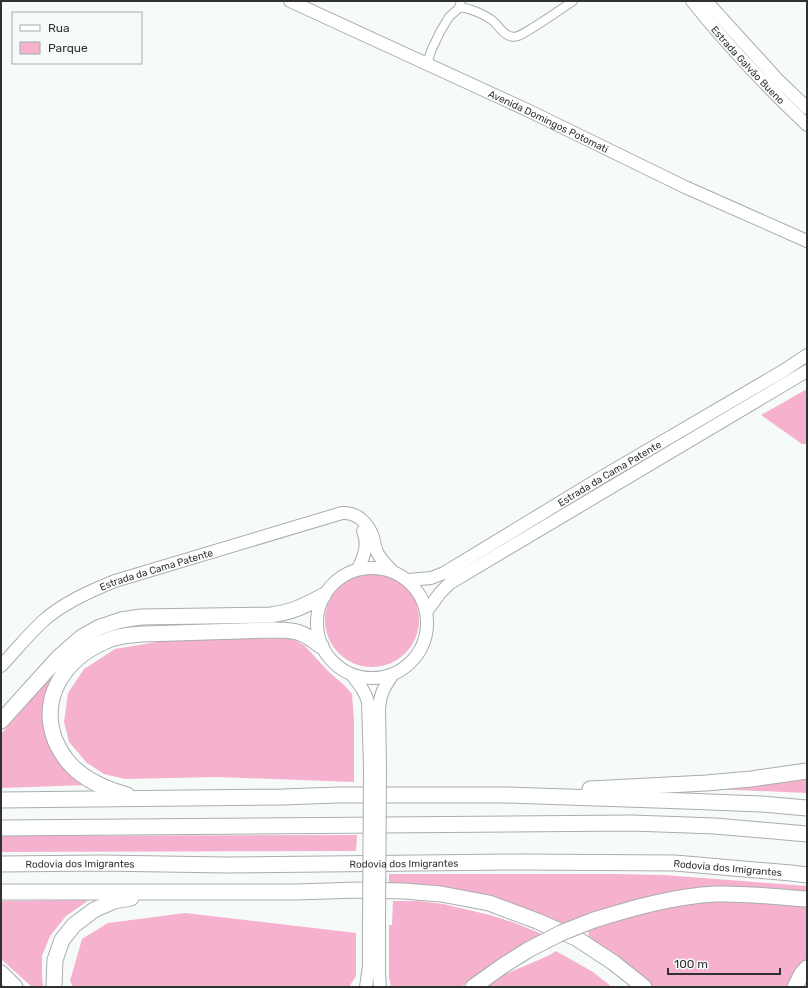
<svg xmlns="http://www.w3.org/2000/svg" width="808" height="988" viewBox="0 0 808 988" font-family="Rubik,sans-serif">
  <rect width="100%" height="100%" fill="#f6fbfa"/>
  <!-- green -->
  <g fill="#f6b1ce">
    <path d="M 807,389 L 807,444 L 802,444 L 761,415 Z"/>
    <circle cx="372" cy="620" r="47"/>
    <path d="M 220,636 L 270,639 L 292,638 L 305,646 L 329,672 L 344,685 L 352,694 L 354,721 L 354,782 L 217,777 L 125,779 L 104,774 L 87,763 L 69,742 L 64,722 L 68,693 L 84,669 L 115,649 L 174,639 Z"/>
    <path d="M 58,665 L 47,687 L 43,709 L 44,733 L 52,751 L 90,785 L 1,788 L 1,734 L 36,694 L 55,669 Z"/>
    <path d="M 807,776 L 807,793 L 688,788 Z"/>
    <path d="M 357,835 L 356,851 L 1,852 L 1,836 Z"/>
    <path d="M 389,874 L 614,874 L 664,875 L 807,886 L 807,894 L 753,890 L 563,925 L 532,911 L 509,902 L 485,895 L 462,890 L 431,885 L 389,883 Z"/>
    <path d="M 89,900 L 66,916 L 50,936 L 42,956 L 42,976 L 43,987 L 32,987 L 1,959 L 1,901 Z"/>
    <path d="M 730,900 L 807,903 L 807,963 L 791,987 L 652,987 L 637,973 L 589,939 L 588,931 L 595,928 L 597,926 L 632,914 L 681,905 Z"/>
    <path d="M 393,901 L 419,901 L 443,904 L 490,915 L 515,923 L 542,934 L 524,943 L 523,945 L 461,987 L 391,987 L 389,978 L 389,925 L 392,925 Z"/>
    <path d="M 185,913 L 356,933 L 356,976 L 349,987 L 73,987 L 70,981 L 82,939 L 108,923 Z"/>
    <path d="M 556,951 L 593,972 L 612,987 L 487,987 L 501,976 L 550,955 Z"/>
  </g>
  <g fill="none" stroke-linecap="round" stroke-linejoin="round">
    <defs>
      <g id="street">
        <path d="M 459,8 C 467,6 487,16 493,21 C 500,27 506,40 518,36 C 523,34 529,30 534,27 C 547,19 560,10 573,1"/>
        <path d="M 427,64 L 431,51 L 440,32 L 449,17 L 459,8 L 461,1"/>
      </g>
      <g id="secondary">
        <path id="s1" d="M 290,1 L 525,109 L 685,187 L 807,241"/>
        <path id="s2" d="M 692,1 C 727,45 766,86 807,125"/>
        <path d="M 706,1 L 777,79 L 807,108"/>
        <circle cx="372" cy="623" r="55"/>
        <path d="M 358,569 C 364,556 369,545 363,531"/>
        <path id="s3" d="M 408,580 L 431,578 L 444,573 L 602,477 L 783,371 L 807,355"/>
        <path d="M 427,611 L 440,593 L 450,583 C 570,513 688,441 807,371"/>
        <path id="s4" d="M 1,666 C 15,651 28,635 43,621 C 63,603 90,591 115,581 L 342,513 C 357,512 368,523 373,537 C 374,542 375,547 377,552 C 380,559 386,564 391,570"/>
        <path d="M 352,675 C 359,684 365,691 368,702 L 370,767"/>
        <path d="M 380,767 L 379,708 C 380,693 385,686 393,674"/>
        <path d="M 379,923 L 379,974 L 380,987"/>
        <path d="M 366,987 L 369,966 L 369,924"/>
      </g>
      <g id="highway">
        <path d="M 1,721 L 58,658 L 82,637 L 100,627 L 121,620 L 141,617 L 271,615 C 293,612 304,606 323,596"/>
        <path d="M 590,789 L 706,783 L 751,779 L 807,771"/>
        <path d="M 127,795 C 106,789 86,781 71,765 C 64,758 59,749 55,740 C 39,697 65,659 104,642 C 116,636 129,635 143,634 L 274,630 C 297,630 303,632 321,646"/>
        <path d="M 1,800 L 282,797 L 338,795 L 506,795 L 685,801 L 761,804 L 807,808"/>
        <path d="M 1,828 L 632,823 L 715,826 L 807,834"/>
        <path id="s5" d="M 1,864 L 102,863 L 225,865 L 522,862 L 675,863 L 791,873 L 807,875"/>
        <path d="M 1,892 L 296,892 L 359,890 L 404,891 L 441,894 L 489,903 L 537,921 L 576,938 L 614,963 L 644,987"/>
        <path d="M 594,920 C 633,908 674,896 716,894 C 746,893 777,897 807,899"/>
        <path d="M 1,973 L 15,987"/>
        <path d="M 54,987 L 55,960 L 62,940 L 74,925 L 94,910 L 114,901 L 131,898"/>
        <path d="M 473,987 L 504,965 L 528,950"/>
        <path d="M 795,987 L 801,975 L 807,968"/>
      </g>
    </defs>
    <!-- street casing -->
    <use href="#street" stroke="#a9adad" stroke-width="10"/>
    <!-- secondary casing -->
    <use href="#secondary" stroke="#a9adad" stroke-width="14"/>
    <!-- highway casing -->
    <use href="#highway" stroke="#a9adad" stroke-width="17"/>
    <!-- street -->
    <use href="#street" stroke="#fff" stroke-width="8"/>
    <!-- secondary -->
    <use href="#secondary" stroke="#fff" stroke-width="12"/>
    <!-- highway -->
    <use href="#highway" stroke="#fff" stroke-width="15"/>
    <defs>
      <g id="secondary-bridge">
        <path d="M 379,923 L 380,767"/>
        <path d="M 369,924 L 370,767"/>
      </g>
      <path id="highway-bridge" d="M 528,950 L 561,933 L 594,920"/>
    </defs>
    <!-- secondary-bridge casing -->
    <use href="#secondary-bridge" stroke="#a9adad" stroke-width="14" stroke-linecap="butt"/>
    <!-- highway-bridge casing -->
    <use href="#highway-bridge" stroke="#a9adad" stroke-width="17" stroke-linecap="butt"/>
    <!-- secondary-bridge -->
    <use href="#secondary-bridge" stroke="#fff" stroke-width="12"/>
    <!-- highway-bridge -->
    <use href="#highway-bridge" stroke="#fff" stroke-width="15"/>
  </g>
  <g text-anchor="middle" stroke-width="4" stroke-linejoin="round" paint-order="stroke">
    <!-- street labels -->
    <g font-size="10" fill="#303232" stroke="#f6fbfa">
      <text dy="4" stroke="none"><textPath href="#s2" startOffset="85">Estrada Galvão Bueno</textPath></text>
      <text dy="4" stroke="none"><textPath href="#s1" startOffset="285">Avenida Domingos Potomati</textPath></text>
      <text dy="4" stroke="none"><textPath href="#s3" startOffset="230">Estrada da Cama Patente</textPath></text>
      <text dy="4" stroke="none"><textPath href="#s4" startOffset="187">Estrada da Cama Patente</textPath></text>
      <text dy="4" stroke="none"><textPath href="#s5" startOffset="403">Rodovia dos Imigrantes</textPath></text>
      <text dy="4" stroke="none"><textPath href="#s5" startOffset="79">Rodovia dos Imigrantes</textPath></text>
      <text dy="4" stroke="none"><textPath href="#s5" startOffset="727">Rodovia dos Imigrantes</textPath></text>
    </g>
  </g>
  <!-- border -->
  <rect width="808" height="988" fill="none" stroke="#303232" stroke-width="4"/>
  <!-- legend -->
  <rect x="12" y="12" width="130" height="52" fill="#f6fbfa" stroke="#a7abaa"/>
  <rect x="20" y="25" width="20" height="6" fill="#ffffff" stroke="#a7abaa"/>
  <text x="48" y="32" font-size="12" fill="#303232">Rua</text>
  <rect x="20" y="42" width="20" height="12" fill="#f6b1ce" stroke="#a7abaa"/>
  <text x="48" y="52" font-size="12" fill="#303232">Parque</text>
  <!-- scale -->
  <path d="M668 968v6h112v-6" fill="none" stroke="#303232" stroke-width="2"/>
  <text x="674" y="968" font-size="12" fill="#303232" stroke="#f6fbfa" stroke-width="3" paint-order="stroke">100 m</text>
</svg>
